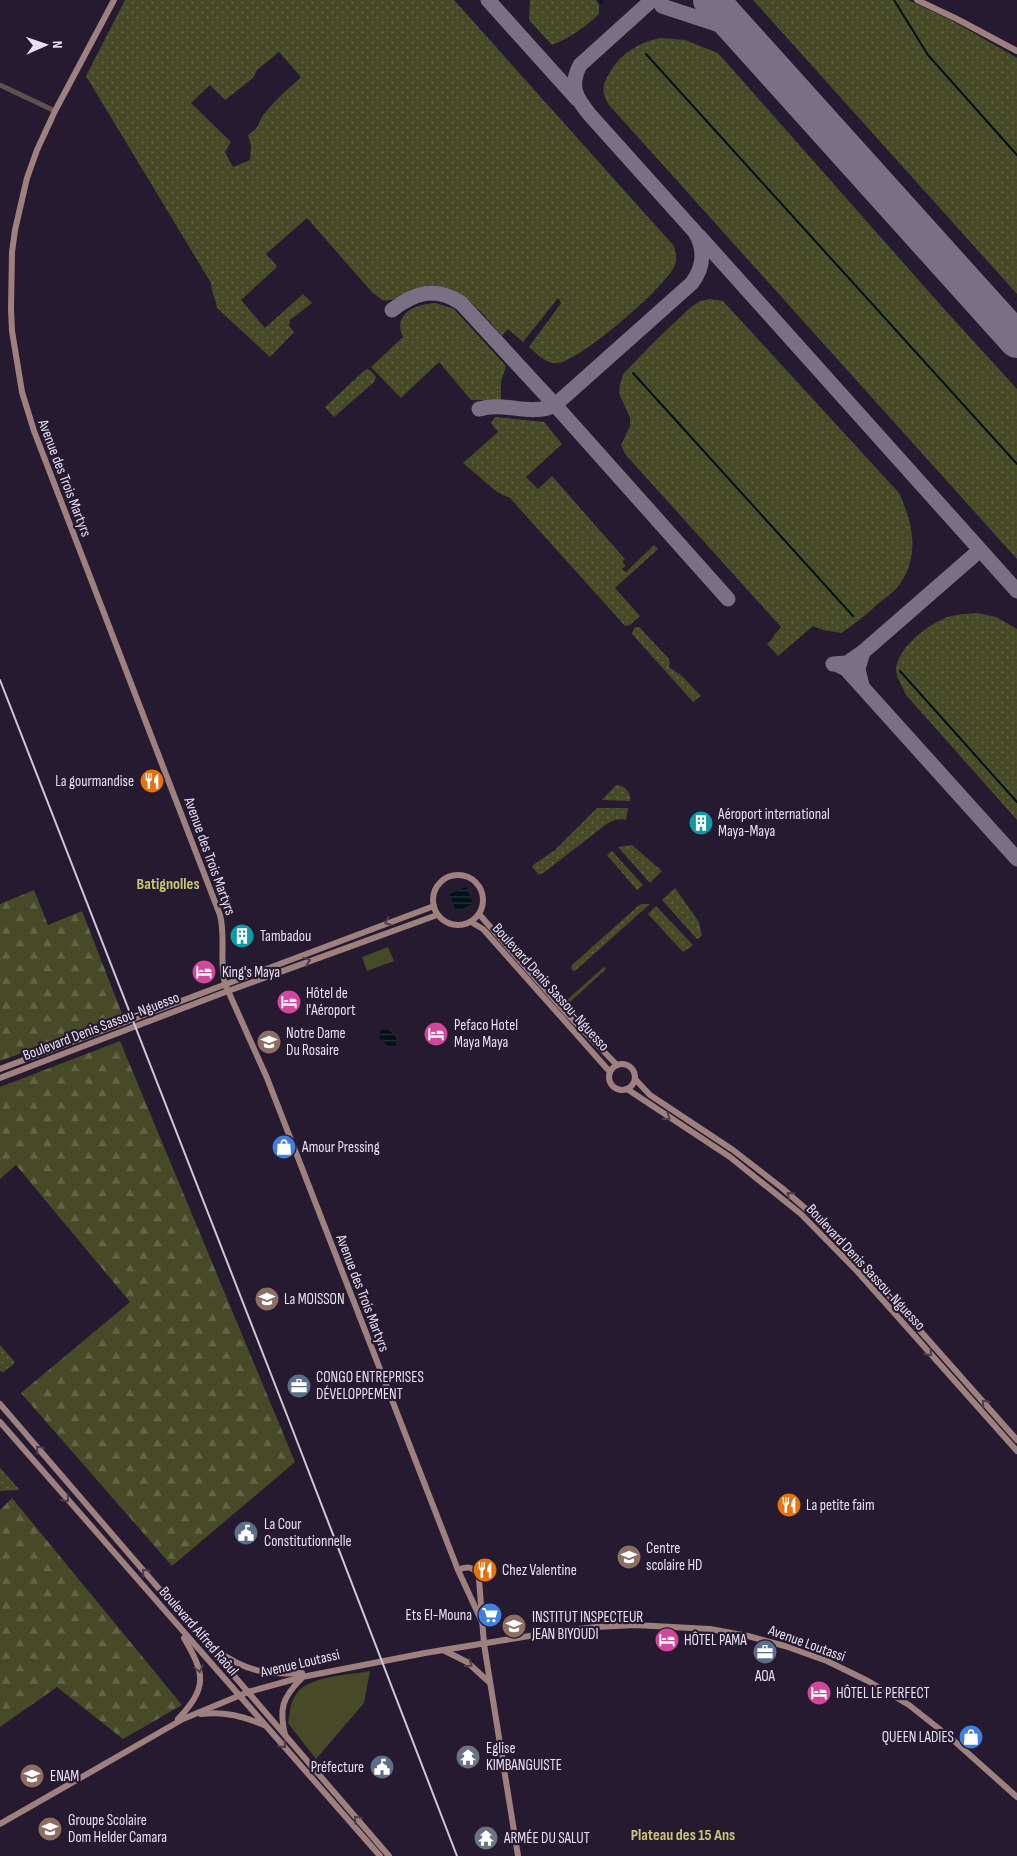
<svg xmlns="http://www.w3.org/2000/svg" width="1017" height="1856" viewBox="0 0 1017 1856" font-family="'Sofia Sans Condensed',sans-serif">
  <defs>
    <pattern id="grass-dots" width="8" height="8" patternUnits="userSpaceOnUse" patternTransform="scale(1.25)"><rect width="8" height="8" fill="#474a26"/><path d="M2 2h.1M6 6h.1" fill="none" stroke="#626446" stroke-width="1.8" stroke-linecap="round"/></pattern>
    <pattern id="forest-firs" width="22" height="20" patternUnits="userSpaceOnUse" patternTransform="scale(1.25)"><rect width="22" height="20" fill="#474a26"/><path d="M5 1l3.5 6h-7zM16 11l3.5 6h-7z" fill="#626446"/></pattern>
    <pattern id="water-rules" width="6" height="5" patternUnits="userSpaceOnUse" patternTransform="scale(1.25)"><rect width="6" height="5" fill="#001217"/><path d="M0 2.5h6" fill="none" stroke="#253439"/></pattern>
  </defs>
  <rect width="100%" height="100%" fill="#251a30"/>
  <!-- grass -->
  <g fill="url(#grass-dots)" fill-rule="evenodd">
    <path d="M 125,0 L 454,0 L 674,246 C 676,253 677,259 675,265 C 667,286 581,360 558,363 C 547,365 537,354 529,347 L 561,303 L 558,298 L 523,342 L 508,329 L 502,336 C 478,308 453,273 410,290 C 401,294 393,303 382,300 L 371,291 L 307,218 L 266,254 L 277,266 L 276,268 L 241,300 L 265,328 L 303,294 L 312,303 L 290,320 L 289,326 L 294,332 L 270,357 L 217,308 C 216,299 211,292 211,283 L 86,76 ZM 279,52 L 301,77 C 288,89 275,100 264,114 C 256,124 262,126 248,135 L 251,146 L 250,160 L 233,167 L 225,152 L 231,142 L 191,103 L 210,85 L 225,100 L 253,78 L 257,70 Z"/>
    <path d="M 530,0 L 596,0 L 599,5 L 599,14 C 587,26 568,39 552,45 L 529,20 Z"/>
    <path d="M 753,0 L 908,0 L 951,20 L 1017,58 L 1017,294 Z"/>
    <path d="M 661,38 L 685,40 L 718,53 L 945,310 L 1017,389 L 1017,559 L 609,105 C 607,102 605,98 604,94 C 602,86 606,79 610,72 C 621,53 639,42 661,38 Z"/>
    <path d="M 710,299 L 723,301 L 899,493 C 913,523 920,555 900,584 C 895,591 887,597 880,602 C 867,614 855,624 841,633 L 823,630 L 813,626 L 778,656 L 767,644 L 774,637 L 773,636 L 781,627 L 625,454 L 621,445 L 630,426 L 630,418 L 619,393 L 620,384 L 623,374 L 657,339 L 691,307 L 700,301 Z"/>
    <path d="M 436,303 L 454,309 L 506,366 L 501,382 L 501,400 L 471,400 L 439,362 L 401,398 L 371,367 L 403,337 C 392,313 416,304 436,303 Z"/>
    <path d="M 366,369 L 370,370 L 376,377 L 374,382 L 334,417 L 325,407 Z"/>
    <path d="M 495,417 L 544,422 L 562,444 L 526,477 L 538,489 L 552,476 L 625,559 L 622,562 L 626,566 L 622,569 L 626,572 L 654,545 L 658,549 L 615,588 L 640,616 L 630,625 L 625,626 L 510,498 L 497,492 L 463,463 L 498,432 L 491,423 Z"/>
    <path d="M 978,613 L 996,617 L 1017,629 L 1017,820 L 906,695 C 903,687 896,678 896,669 C 898,648 925,627 943,619 C 954,614 966,614 978,613 Z"/>
    <path d="M 639,627 L 669,659 L 670,663 L 669,667 L 682,676 L 701,696 L 693,702 L 632,634 L 634,628 Z"/>
    <path d="M 616,785 C 624,785 632,793 630,801 L 602,800 Z"/>
    <path d="M 597,808 L 628,808 L 626,820 C 618,818 611,821 604,826 L 546,871 L 539,875 L 532,867 L 533,865 L 555,850 Z"/>
    <path d="M 632,845 L 662,871 L 650,883 L 618,847 Z"/>
    <path d="M 612,851 L 643,885 L 637,890 L 607,855 Z"/>
    <path d="M 675,888 L 699,922 L 702,936 L 697,939 L 662,900 Z"/>
    <path d="M 642,904 L 650,904 L 575,971 L 572,970 L 571,967 L 572,965 L 638,906 Z"/>
    <path d="M 656,906 L 693,945 L 692,946 L 683,952 L 648,914 Z"/>
    <path d="M 604,967 L 606,969 L 570,1002 L 569,1009 L 566,1005 L 568,999 Z"/>
    <path d="M 0,1345 L 14,1361 L 14,1364 L 3,1372 L 0,1371 Z"/>
    <path d="M 0,1468 L 19,1489 L 18,1490 L 0,1491 Z"/>
  </g>
  <!-- forest -->
  <g fill="url(#forest-firs)">
    <path d="M 34,890 L 48,925 L 82,911 L 123,1016 L 0,1061 L 0,904 Z"/>
    <path d="M 120,1041 L 295,1462 L 172,1566 L 21,1393 L 130,1302 L 16,1165 L 0,1179 L 0,1087 Z"/>
    <path d="M 12,1498 L 182,1705 L 123,1739 L 57,1687 L 0,1727 L 0,1510 Z"/>
  </g>
  <!-- park -->
  <g fill="#474a26">
    <path d="M 388,947 L 394,961 L 367,971 L 362,957 Z"/>
    <path d="M 370,1671 L 364,1703 L 316,1759 L 288,1723 C 290,1713 290,1701 297,1693 C 310,1676 349,1675 370,1671 Z"/>
  </g>
  <!-- water -->
  <g fill="url(#water-rules)">
    <path d="M 466,887 L 473,904 L 456,911 L 449,894 Z"/>
    <path d="M 382,1030 L 388,1030 C 394,1035 398,1037 396,1045 L 391,1048 L 380,1039 L 379,1033 Z"/>
  </g>
  <g fill="none" stroke-linecap="round" stroke-linejoin="round">
    <!-- stream -->
    <g stroke="#001217" stroke-width="2">
      <path d="M 600,0 L 602,3"/>
      <path d="M 894,0 L 928,55 L 1017,155"/>
      <path d="M 646,54 L 1017,464"/>
      <path d="M 633,373 L 853,616"/>
      <path d="M 900,671 L 1017,802"/>
    </g>
    <!-- taxiway -->
    <g stroke="#7a7084" stroke-width="15">
      <path d="M 488,0 L 577,99"/>
      <path d="M 662,0 L 662,6 L 732,29 L 743,35"/>
      <path d="M 720,10 L 721,0"/>
      <path d="M 699,236 L 1017,591"/>
      <path d="M 392,310 C 415,292 436,286 461,303 L 555,405 L 728,599"/>
      <path d="M 479,409 C 504,401 531,417 555,405 L 692,283 C 704,267 705,249 695,232 L 590,115 C 576,98 569,87 580,65 L 652,0"/>
      <path d="M 863,652 L 980,550"/>
      <path d="M 833,664 L 847,663 L 863,652 L 858,669 L 862,686"/>
      <path d="M 836,664 L 846,669 L 1017,859"/>
    </g>
    <!-- runway -->
    <path stroke="#7a7084" stroke-width="36" d="M 711,0 L 1017,340"/>
    <!-- minor -->
    <path stroke="#5f5050" stroke-width="5" d="M 0,85 L 55,111"/>
    <!-- major -->
    <g stroke="#9e807f" stroke-width="6">
      <path d="M 114,0 L 55,111 L 37,150 L 27,178 L 15,230 L 12,252 L 11,309 L 12,331 L 22,392 L 34,431 L 220,915 C 226,938 219,961 225,984 L 267,1078 L 458,1570 L 482,1622"/>
      <path d="M 917,0 L 957,19 L 1017,51"/>
      <circle cx="458" cy="900" r="25"/>
      <path d="M 479,914 L 568,1015 L 617,1065"/>
      <path d="M 471,922 L 483,929 L 610,1072"/>
      <circle cx="622" cy="1077" r="13"/>
      <path d="M 0,1069 L 434,906"/>
      <path d="M 0,1078 L 228,991 L 437,915"/>
      <path d="M 635,1079 L 650,1095 L 733,1150 L 782,1188 L 821,1222 L 861,1264 L 1017,1440"/>
      <path d="M 627,1089 L 730,1157 L 801,1214 L 856,1270 L 1017,1451"/>
      <path d="M 0,1404 L 389,1856"/>
      <path d="M 0,1422 L 380,1856"/>
      <path d="M 458,1570 C 468,1565 476,1567 479,1579 L 484,1644 L 518,1856"/>
      <path d="M 216,1650 C 245,1671 266,1675 302,1673"/>
      <path d="M 445,1651 L 467,1662 L 489,1682"/>
      <path d="M 201,1714 C 224,1711 242,1716 264,1725"/>
      <path d="M 178,1719 C 208,1687 205,1674 184,1638"/>
      <path d="M 285,1735 C 279,1709 282,1698 301,1679"/>
      <path d="M 0,1824 L 183,1719 L 248,1692 L 302,1677 L 425,1653 L 560,1631 L 596,1627 L 635,1625 L 710,1629 L 748,1636 L 785,1646 L 827,1661 L 868,1681 L 909,1705 L 952,1739 L 1017,1797"/>
    </g>
    <!-- rail -->
    <path stroke="#cec6d7" stroke-width="2" d="M 0,680 L 290,1423 L 457,1856"/>
  </g>
  <!-- one-way arrows -->
  <defs><path id="oneway-chevron" d="M-2-3.5L2.5 0L-2 3.5" fill="none" stroke-width="1.6" stroke-linecap="round" stroke-linejoin="round" transform="scale(1.25)"/></defs>
  <g stroke="#4f3e4c">
    <use href="#oneway-chevron" transform="translate(388 922) rotate(159)"/>
    <use href="#oneway-chevron" transform="translate(307 961) rotate(-20)"/>
    <use href="#oneway-chevron" transform="translate(667 1117) rotate(34)"/>
    <use href="#oneway-chevron" transform="translate(790 1195) rotate(-140)"/>
    <use href="#oneway-chevron" transform="translate(929 1353) rotate(48)"/>
    <use href="#oneway-chevron" transform="translate(985 1403) rotate(-131)"/>
    <use href="#oneway-chevron" transform="translate(39 1449) rotate(-131)"/>
    <use href="#oneway-chevron" transform="translate(66 1499) rotate(49)"/>
    <use href="#oneway-chevron" transform="translate(145 1572) rotate(-131)"/>
    <use href="#oneway-chevron" transform="translate(469 1664) rotate(35)"/>
    <use href="#oneway-chevron" transform="translate(199 1669) rotate(77)"/>
    <use href="#oneway-chevron" transform="translate(283 1745) rotate(48)"/>
    <use href="#oneway-chevron" transform="translate(357 1819) rotate(-131)"/>
  </g>
  <!-- icons -->
  <defs>
    <symbol id="restaurant-disc" viewBox="-11 -11 22 22"><circle r="9.5" fill="#e8710a" stroke="#251a30"/><path d="M-5-6h1v4h1v-4h1v4h1v-4h1v5L-1.5 .5V6h-2V.5L-5-1ZM5-6V6H3V1.5H1.5Q1.5-4 5-6Z" fill="#fff"/></symbol>
    <symbol id="building-disc" viewBox="-11 -11 22 22"><circle r="9.5" fill="#0f9aa8" stroke="#251a30"/><path d="M-4-6H4V6H1V3H-1V6H-4ZM-2.5-4.3h1.7v1.8h-1.7ZM.8-4.3h1.7v1.8H.8ZM-2.5-1h1.7V.8h-1.7ZM.8-1h1.7V.8H.8Z" fill="#fff"/></symbol>
    <symbol id="hotel-disc" viewBox="-11 -11 22 22"><circle r="9.5" fill="#d1479c" stroke="#251a30"/><path d="M-6-4.5h1.5V1H6V5H4.5V3h-9V5H-6ZM-4 0a1.8 1.8 0 1 1 3.6 0ZM.5 0V-2.5h3Q6-2.5 6 0Z" fill="#fff"/></symbol>
    <symbol id="school-disc" viewBox="-11 -11 22 22"><circle r="9.5" fill="#8d6e63" stroke="#251a30"/><path d="M0-5L7-2L0 1L-7-2ZM-4 1L0 2.5L4 1V4Q0 6-4 4Z" fill="#fff"/></symbol>
    <symbol id="shop-disc" viewBox="-11 -11 22 22"><circle r="9.5" fill="#3f7fe0" stroke="#251a30"/><path d="M-5-2.5h2.3a2.7 3.5 0 0 1 5.4 0H5L5.5 6h-11ZM-1.5-2.5h3a1.5 2.3 0 0 0-3 0Z" fill="#fff"/></symbol>
    <symbol id="office-disc" viewBox="-11 -11 22 22"><circle r="9.5" fill="#5c6f8a" stroke="#251a30"/><path d="M-6-3h4V-5.5h4V-3h4V5H-6ZM-1-4.5V-3h2v-1.5ZM-6 0V1H6V0Z" fill="#fff"/></symbol>
    <symbol id="civic-disc" viewBox="-11 -11 22 22"><circle r="9.5" fill="#5c6f8a" stroke="#251a30"/><path d="M-.6-6.5H3V-4.5H.6V-3L4-1V1h2V6H-6V1h2V-1L-.6-3ZM-1.2 2.5V6h2.4V2.5Z" fill="#fff"/></symbol>
    <symbol id="supermarket-disc" viewBox="-11 -11 22 22"><circle r="9.5" fill="#3f7fe0" stroke="#251a30"/><path d="M-6-5.5h2.5l.6 2H6L4.5 2H-2.5L-4.4-4H-6ZM-1.5 3.2a1.3 1.3 0 1 0 .1 0ZM3 3.2a1.3 1.3 0 1 0 .1 0Z" fill="#fff"/></symbol>
    <symbol id="temple-disc" viewBox="-11 -11 22 22"><circle r="9.5" fill="#6b7280" stroke="#251a30"/><path d="M0-6L5-2H3V0L6.5 2.5H4V6H1.5V3h-3V6H-4V2.5H-6.5L-3 0V-2H-5Z" fill="#fff"/></symbol>
    <symbol id="university-disc" viewBox="-11 -11 22 22"><circle r="9.5" fill="#8d6e63" stroke="#251a30"/><path d="M0-5L7-2L0 1L-7-2ZM-4 1L0 2.5L4 1V4Q0 6-4 4Z" fill="#fff"/></symbol>
  </defs>
  <g fill-rule="evenodd">
    <use href="#restaurant-disc" x="138" y="767" width="28" height="28"/>
    <use href="#building-disc" x="687" y="809" width="28" height="28"/>
    <use href="#building-disc" x="228" y="922" width="28" height="28"/>
    <use href="#hotel-disc" x="190" y="958" width="28" height="28"/>
    <use href="#hotel-disc" x="275" y="988" width="28" height="28"/>
    <use href="#hotel-disc" x="422" y="1020" width="28" height="28"/>
    <use href="#school-disc" x="255" y="1028" width="28" height="28"/>
    <use href="#shop-disc" x="270" y="1133" width="28" height="28"/>
    <use href="#school-disc" x="253" y="1285" width="28" height="28"/>
    <use href="#office-disc" x="285" y="1372" width="28" height="28"/>
    <use href="#restaurant-disc" x="775" y="1491" width="28" height="28"/>
    <use href="#civic-disc" x="232" y="1519" width="28" height="28"/>
    <use href="#school-disc" x="615" y="1543" width="28" height="28"/>
    <use href="#restaurant-disc" x="471" y="1556" width="28" height="28"/>
    <use href="#supermarket-disc" x="476" y="1601" width="28" height="28"/>
    <use href="#school-disc" x="500" y="1612" width="28" height="28"/>
    <use href="#hotel-disc" x="653" y="1626" width="28" height="28"/>
    <use href="#office-disc" x="751" y="1638" width="28" height="28"/>
    <use href="#hotel-disc" x="805" y="1679" width="28" height="28"/>
    <use href="#shop-disc" x="957" y="1723" width="28" height="28"/>
    <use href="#temple-disc" x="454" y="1743" width="28" height="28"/>
    <use href="#civic-disc" x="368" y="1753" width="28" height="28"/>
    <use href="#university-disc" x="18" y="1762" width="28" height="28"/>
    <use href="#school-disc" x="36" y="1815" width="28" height="28"/>
    <use href="#temple-disc" x="472" y="1824" width="28" height="28"/>
  </g>
  <g text-anchor="middle" stroke-width="4.5" stroke-linejoin="round" paint-order="stroke">
    <!-- street labels -->
    <g font-size="15" fill="#e8e1f1" stroke="#251a30">
      <text transform="translate(65 478) rotate(69)" y="5">Avenue des Trois Martyrs</text>
      <text transform="translate(210 856) rotate(70)" y="5">Avenue des Trois Martyrs</text>
      <text transform="translate(551 987) rotate(48)" y="5">Boulevard Denis Sassou-Nguesso</text>
      <text transform="translate(101 1026) rotate(-21)" y="5">Boulevard Denis Sassou-Nguesso</text>
      <text transform="translate(866 1267) rotate(47)" y="5">Boulevard Denis Sassou-Nguesso</text>
      <text transform="translate(363 1293) rotate(69)" y="5">Avenue des Trois Martyrs</text>
      <text transform="translate(199 1631) rotate(49)" y="5">Boulevard Alfred Raôul</text>
      <text transform="translate(807 1643) rotate(20)" y="5">Avenue Loutassi</text>
      <text transform="translate(300 1663) rotate(-13)" y="5">Avenue Loutassi</text>
    </g>
    <!-- poi labels -->
    <g font-size="15" fill="#e8e1f1" stroke="#251a30" text-anchor="start">
      <text x="134" y="786" text-anchor="end">La gourmandise</text>
      <text x="718" y="819">Aéroport international<tspan x="718" dy="17">Maya-Maya</tspan></text>
      <text x="260" y="941">Tambadou</text>
      <text x="222" y="977">King's Maya</text>
      <text x="306" y="998">Hôtel de<tspan x="306" dy="17">l'Aéroport</tspan></text>
      <text x="454" y="1030">Pefaco Hotel<tspan x="454" dy="17">Maya Maya</tspan></text>
      <text x="286" y="1038">Notre Dame<tspan x="286" dy="17">Du Rosaire</tspan></text>
      <text x="302" y="1152">Amour Pressing</text>
      <text x="284" y="1304">La MOISSON</text>
      <text x="316" y="1382">CONGO ENTREPRISES<tspan x="316" dy="17">DÉVELOPPEMENT</tspan></text>
      <text x="806" y="1510">La petite faim</text>
      <text x="264" y="1529">La Cour<tspan x="264" dy="17">Constitutionnelle</tspan></text>
      <text x="646" y="1553">Centre<tspan x="646" dy="17">scolaire HD</tspan></text>
      <text x="502" y="1575">Chez Valentine</text>
      <text x="472" y="1620" text-anchor="end">Ets El-Mouna</text>
      <text x="532" y="1622">INSTITUT INSPECTEUR<tspan x="532" dy="17">JEAN BIYOUDI</tspan></text>
      <text x="684" y="1645">HÔTEL PAMA</text>
      <text x="765" y="1681" text-anchor="middle">AOA</text>
      <text x="836" y="1698">HÔTEL LE PERFECT</text>
      <text x="954" y="1742" text-anchor="end">QUEEN LADIES</text>
      <text x="486" y="1753">Eglise<tspan x="486" dy="17">KIMBANGUISTE</tspan></text>
      <text x="364" y="1772" text-anchor="end">Préfecture</text>
      <text x="50" y="1781">ENAM</text>
      <text x="68" y="1825">Groupe Scolaire<tspan x="68" dy="17">Dom Helder Camara</tspan></text>
      <text x="504" y="1843">ARMÉE DU SALUT</text>
    </g>
    <!-- neighbourhood labels -->
    <g font-size="16" font-weight="bold" fill="#c9c577" stroke="#251a30">
      <text x="168" y="889">Batignolles</text>
      <text x="683" y="1840">Plateau des 15 Ans</text>
    </g>
  </g>
  <!-- north arrow -->
  <g transform="translate(45 45) rotate(88)" stroke="#251a30" stroke-width="4" paint-order="stroke">
  <path d="M0-4L9 19L0 12L-9 19Z" fill="#e8e1f1"/>
  <text y="-8" font-size="14" font-weight="bold" text-anchor="middle" fill="#e8e1f1">N</text>
  </g>
</svg>
